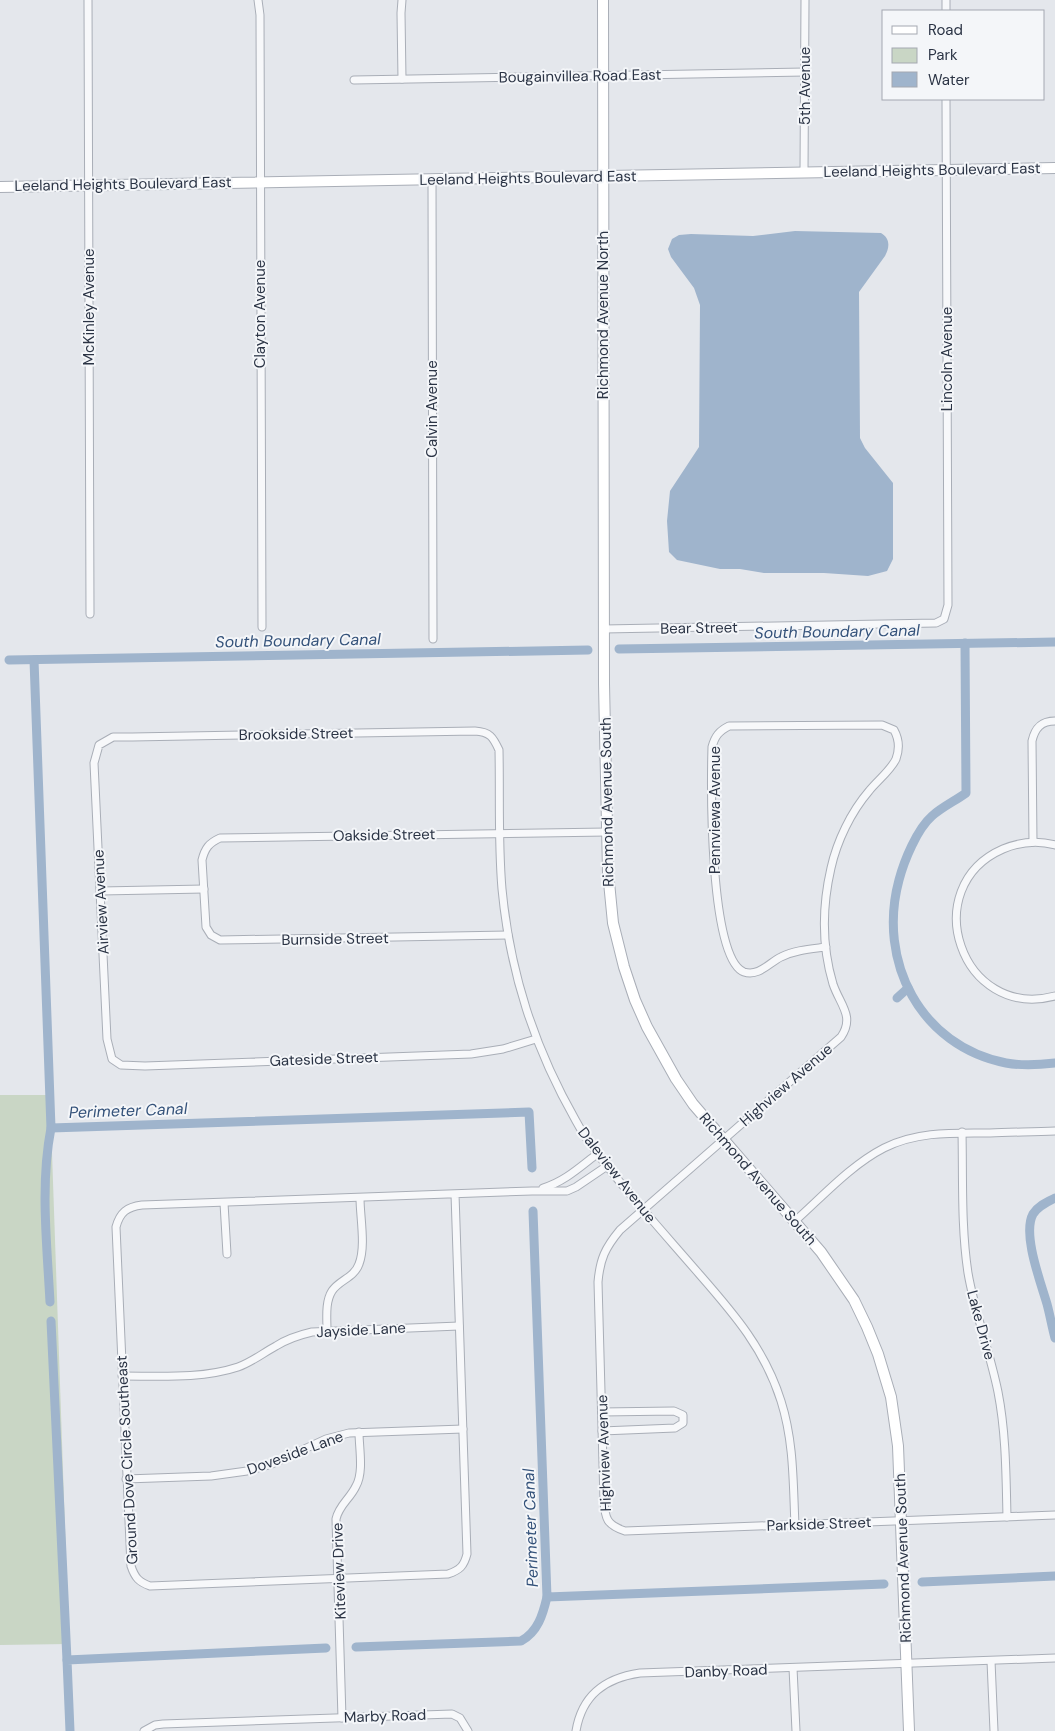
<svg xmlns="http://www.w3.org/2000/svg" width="1055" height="1731" viewBox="0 0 1055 1731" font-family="'DM Sans',sans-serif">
  <rect width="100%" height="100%" fill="#e4e7ec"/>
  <!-- park -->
  <path fill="#c9d6c5" d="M 0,1095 L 50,1095 L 69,1644 L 0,1645 Z"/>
  <!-- water -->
  <path fill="#9fb4cc" d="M 795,231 L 881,233 C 890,238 890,247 885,256 L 859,292 L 860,438 L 865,448 L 893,483 L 893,559 L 887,571 L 868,576 L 824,573 L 764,573 L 740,569 L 720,569 L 677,560 L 669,552 L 667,521 L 670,491 L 699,447 L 700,305 L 694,288 L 671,257 L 668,249 L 672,239 L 679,235 L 691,234 L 753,236 Z"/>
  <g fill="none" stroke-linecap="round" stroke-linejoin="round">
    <!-- canal -->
    <g stroke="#9fb4cc" stroke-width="9">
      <path d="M 965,643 L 966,793 C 955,801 942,807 932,816 C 917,829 904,861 899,880 C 877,961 920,1046 1006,1063 C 1022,1066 1039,1065 1055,1063"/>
      <path d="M 619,649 L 1055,642"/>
      <path d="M 9,660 L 588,650"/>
      <path d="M 34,660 L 51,1128 L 529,1112 L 532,1168"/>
      <path d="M 897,998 L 908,988"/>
      <path d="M 1055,1198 C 1047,1202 1038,1206 1033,1214 C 1022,1234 1041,1283 1047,1304 C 1050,1315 1052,1327 1055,1338"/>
      <path d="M 533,1211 L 547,1597 L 884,1584"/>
      <path d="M 50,1302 C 47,1244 40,1185 51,1128"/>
      <path d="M 51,1321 L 67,1660"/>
      <path d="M 922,1582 L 1055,1576"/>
      <path d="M 356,1647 L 521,1641 C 538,1632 543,1614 547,1597"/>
      <path d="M 70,1731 L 67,1660 L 326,1648"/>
    </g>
    <defs>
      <g id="street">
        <path d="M 88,0 L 90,614"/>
        <path d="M 258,0 L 260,15 L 262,627"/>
        <path d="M 946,0 L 946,11"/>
        <path d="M 402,79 L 401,13 L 402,0"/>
        <path d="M 354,80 L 805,72"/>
        <path d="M 804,172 L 805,0"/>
        <path d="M 432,179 L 433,639"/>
        <path d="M 604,629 L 936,623 L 944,619 L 948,605 L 946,99"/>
        <path d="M 1033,842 L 1032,741 C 1035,728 1041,721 1055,721"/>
        <path d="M 1055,845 C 1037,840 1020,842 1003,849 C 916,887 961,1021 1055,996"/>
        <path d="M 101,891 L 204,889"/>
        <path d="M 508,935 L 220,940 L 211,935 L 206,927 L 202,860 C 205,848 209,843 220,838 L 607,832"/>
        <path d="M 826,947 C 811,949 795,950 781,957 C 770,962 759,977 744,972 C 709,959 711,783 712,747 C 715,736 719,731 729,726 L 882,725 L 894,730 C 899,739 900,748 896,759 C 891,770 877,781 869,791 C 851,812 837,841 831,868 C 822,907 822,947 833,984 C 840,1005 855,1016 841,1037 L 620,1230 C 605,1248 600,1259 598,1282 L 604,1501 C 605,1519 607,1525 625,1531 L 1055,1515"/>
        <path d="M 536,1039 L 503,1049 L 471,1054 L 145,1066 L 121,1065 L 112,1059 L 107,1039 L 94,763 L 99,745 L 113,737 L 132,737 L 475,731 C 490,732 493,737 499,750 C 500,796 498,843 502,889 C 510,973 534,1047 576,1121 C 589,1145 607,1166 624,1187 C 649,1217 675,1246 700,1275 C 735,1315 765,1350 781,1401 C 794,1442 793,1483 795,1525"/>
        <path d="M 962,1132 C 963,1179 961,1227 968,1273 C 975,1314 990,1352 998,1392 C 1006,1433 1006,1475 1007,1517"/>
        <path d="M 543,1188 C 564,1182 580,1167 597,1154"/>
        <path d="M 455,1194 L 467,1554 C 464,1566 460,1570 448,1574 L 150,1586 C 139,1582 135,1578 131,1566 L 116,1227 C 120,1212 127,1207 142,1205 L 532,1191 L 567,1191 L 576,1187 L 607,1166"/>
        <path d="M 224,1203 L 227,1254"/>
        <path d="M 795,1221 C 823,1196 851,1165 884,1148 C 917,1131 954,1133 990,1133 C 1011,1132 1033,1132 1055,1131"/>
        <path d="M 327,1330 C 327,1318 325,1302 332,1291 C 339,1280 354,1278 359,1264 C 366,1246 360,1217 360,1198"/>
        <path d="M 122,1376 C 160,1376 202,1379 238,1367 C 252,1362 263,1353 276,1346 C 287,1339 299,1335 312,1332 L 459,1326"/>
        <path d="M 602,1412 L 674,1411 L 683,1415 L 683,1423 L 675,1428 L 602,1431"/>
        <path d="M 126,1479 L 211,1476 L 247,1471 L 272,1464 L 326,1439 L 349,1433 L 463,1429"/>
        <path d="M 991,1661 L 994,1731"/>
        <path d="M 793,1668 L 796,1731"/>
        <path d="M 342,1718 L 336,1519 C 339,1505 350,1499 356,1486 C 364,1472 359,1448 359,1432"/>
        <path d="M 144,1731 L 155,1725 L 163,1724 L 452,1714 L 460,1718 L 468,1731"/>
        <path d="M 576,1731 C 582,1695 605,1678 640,1673 L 1055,1658"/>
      </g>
      <g id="secondary">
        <path d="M 603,0 L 604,684 L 608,872 L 613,923 L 624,967 L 635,1000 L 647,1027 L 676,1079 L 693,1104 L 724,1140 L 821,1252 L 854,1300 L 867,1327 L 878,1354 L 891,1397 L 898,1446 L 909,1731"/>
        <path d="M 0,187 L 1055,168"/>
      </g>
    </defs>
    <!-- street casing -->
    <use href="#street" stroke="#a9aeb7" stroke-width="9"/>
    <!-- secondary casing -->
    <use href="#secondary" stroke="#a9aeb7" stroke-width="12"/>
    <!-- street -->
    <use href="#street" stroke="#f7f8fa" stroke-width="7"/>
    <!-- secondary -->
    <use href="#secondary" stroke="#fff" stroke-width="10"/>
  </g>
  <g text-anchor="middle" stroke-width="4" stroke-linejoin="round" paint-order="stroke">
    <!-- street labels -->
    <g font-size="15" fill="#2b3445" stroke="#f4f6f9">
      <text transform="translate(580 76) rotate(-1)" y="5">Bougainvillea Road East</text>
      <text transform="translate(805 86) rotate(-90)" y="5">5th Avenue</text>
      <text transform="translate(932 170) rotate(-1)" y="5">Leeland Heights Boulevard East</text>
      <text transform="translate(528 178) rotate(-1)" y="5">Leeland Heights Boulevard East</text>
      <text transform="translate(123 184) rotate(-1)" y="5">Leeland Heights Boulevard East</text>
      <text transform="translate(89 307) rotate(-90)" y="5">McKinley Avenue</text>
      <text transform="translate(260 314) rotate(-90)" y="5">Clayton Avenue</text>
      <text transform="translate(603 315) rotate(-90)" y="5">Richmond Avenue North</text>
      <text transform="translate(947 359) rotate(-90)" y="5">Lincoln Avenue</text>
      <text transform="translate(432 409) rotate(-90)" y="5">Calvin Avenue</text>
      <text transform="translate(699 628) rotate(-1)" y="5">Bear Street</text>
      <text transform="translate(296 734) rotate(-1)" y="5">Brookside Street</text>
      <text transform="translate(607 802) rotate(-91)" y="5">Richmond Avenue South</text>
      <text transform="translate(715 810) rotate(-90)" y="5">Pennviewa Avenue</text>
      <text transform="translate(384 835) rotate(-1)" y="5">Oakside Street</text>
      <text transform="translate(101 902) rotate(-93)" y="5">Airview Avenue</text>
      <text transform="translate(335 939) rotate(-1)" y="5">Burnside Street</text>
      <text transform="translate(324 1059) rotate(-2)" y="5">Gateside Street</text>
      <text transform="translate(786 1085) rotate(-41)" y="5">Highview Avenue</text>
      <text transform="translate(617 1175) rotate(52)" y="5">Daleview Avenue</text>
      <text transform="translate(758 1179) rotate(49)" y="5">Richmond Avenue South</text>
      <text transform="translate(981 1325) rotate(75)" y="5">Lake Drive</text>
      <text transform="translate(361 1330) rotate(-3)" y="5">Jayside Lane</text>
      <text transform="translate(295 1453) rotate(-20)" y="5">Doveside Lane</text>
      <text transform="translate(604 1453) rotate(-92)" y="5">Highview Avenue</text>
      <text transform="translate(127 1460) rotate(-93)" y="5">Ground Dove Circle Southeast</text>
      <text transform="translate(819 1524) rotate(-2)" y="5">Parkside Street</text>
      <text transform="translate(903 1558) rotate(-92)" y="5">Richmond Avenue South</text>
      <text transform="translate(339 1571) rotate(-92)" y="5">Kiteview Drive</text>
      <text transform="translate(726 1671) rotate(-2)" y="5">Danby Road</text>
      <text transform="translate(385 1716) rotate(-2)" y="5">Marby Road</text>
    </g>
    <!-- water labels -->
    <g font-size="16" font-style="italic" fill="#34527a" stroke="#f4f6f9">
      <text transform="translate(837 631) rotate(-1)" y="6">South Boundary Canal</text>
      <text transform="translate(298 640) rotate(-1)" y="6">South Boundary Canal</text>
      <text transform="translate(128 1110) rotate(-2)" y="6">Perimeter Canal</text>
      <text transform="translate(530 1528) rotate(-92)" y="6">Perimeter Canal</text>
    </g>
  </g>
  <!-- legend -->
  <rect x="882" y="10" width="162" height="90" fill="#f4f6f9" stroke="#a4a8b1"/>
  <rect x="892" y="26" width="25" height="8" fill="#ffffff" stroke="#a4a8b1"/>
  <text x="928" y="35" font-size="15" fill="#2b3445">Road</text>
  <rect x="892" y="48" width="25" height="15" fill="#c9d6c5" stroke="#a4a8b1"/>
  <text x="928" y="60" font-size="15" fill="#2b3445">Park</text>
  <rect x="892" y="72" width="25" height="15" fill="#9fb4cc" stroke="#a4a8b1"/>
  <text x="928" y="85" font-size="15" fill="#2b3445">Water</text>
</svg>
